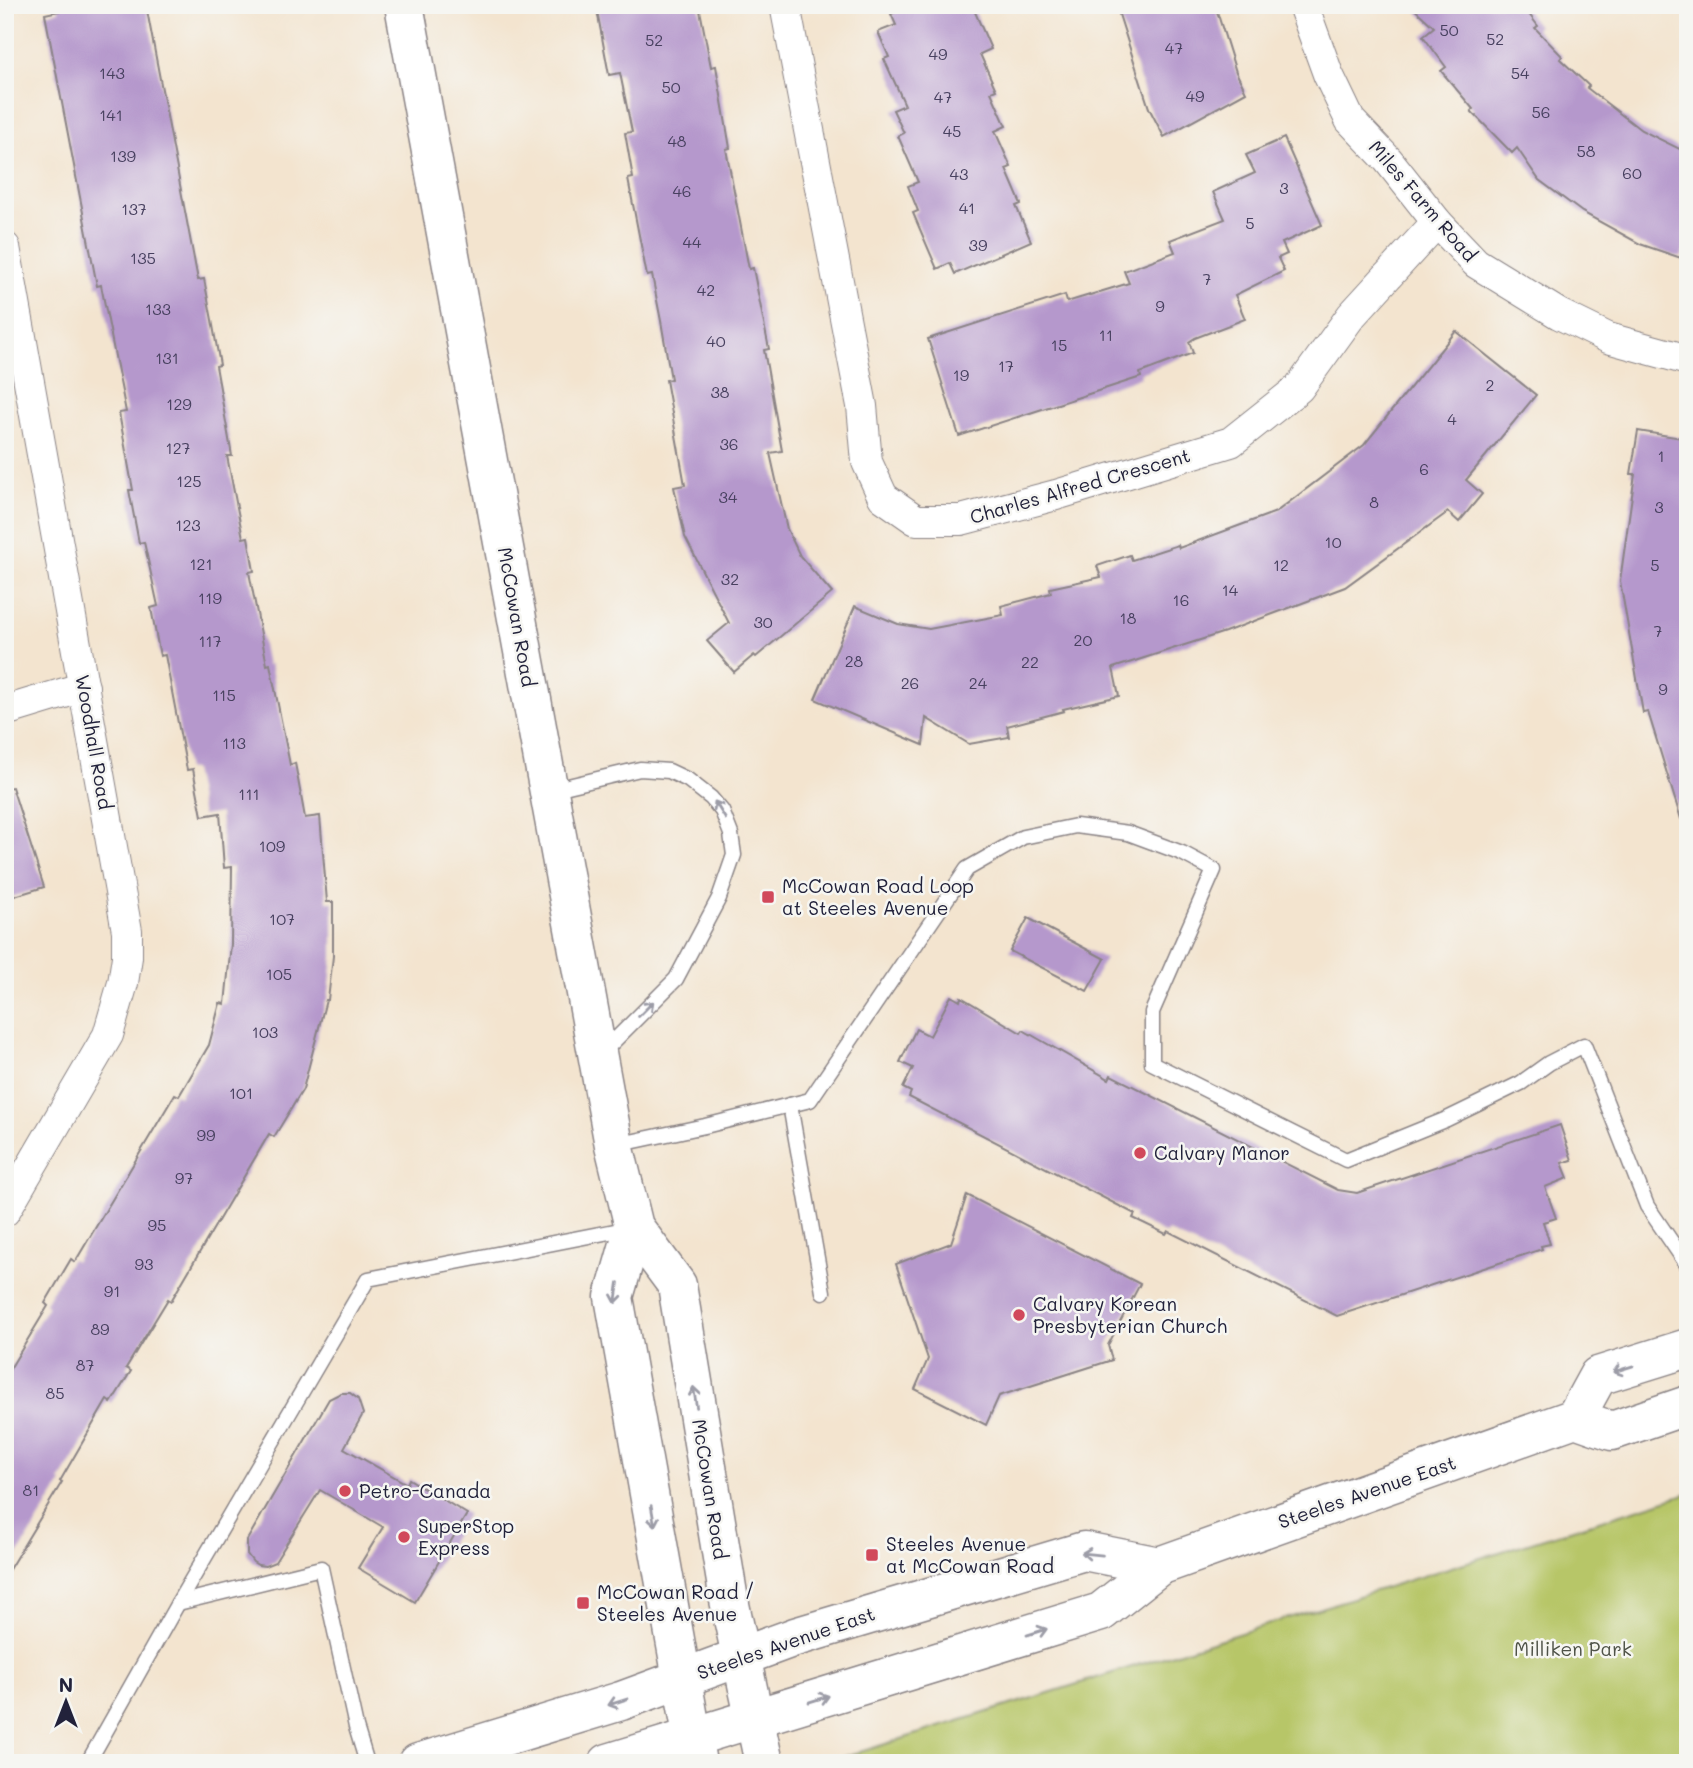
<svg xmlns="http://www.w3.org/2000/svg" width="1693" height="1768" viewBox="0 0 1693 1768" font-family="Mali,sans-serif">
  <rect width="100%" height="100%" fill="#f6f6f2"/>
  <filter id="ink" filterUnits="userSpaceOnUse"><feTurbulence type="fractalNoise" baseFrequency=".0143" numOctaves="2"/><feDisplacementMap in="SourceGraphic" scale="14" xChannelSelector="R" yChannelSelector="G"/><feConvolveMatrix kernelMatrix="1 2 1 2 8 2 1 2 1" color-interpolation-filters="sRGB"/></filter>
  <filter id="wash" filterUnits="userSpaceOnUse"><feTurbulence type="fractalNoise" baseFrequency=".00686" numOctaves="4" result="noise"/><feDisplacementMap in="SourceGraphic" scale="28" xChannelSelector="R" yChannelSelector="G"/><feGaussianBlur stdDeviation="1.57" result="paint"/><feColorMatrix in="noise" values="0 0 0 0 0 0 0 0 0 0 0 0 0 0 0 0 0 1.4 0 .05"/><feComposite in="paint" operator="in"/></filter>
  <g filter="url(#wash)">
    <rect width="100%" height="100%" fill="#f3e4cf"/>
    <!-- green -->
    <path fill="#b7c668" stroke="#6c7452" stroke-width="2" d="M 1688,1493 L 1688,1763 L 845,1763 L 844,1757 Z"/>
    <g id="blocks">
      <!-- building -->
      <g fill="#b598cc">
        <path d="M 58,5 L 146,5 L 198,280 L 204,279 L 212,320 L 220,365 L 216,366 L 232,456 L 227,456 L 243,538 L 248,537 L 254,571 L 249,572 L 267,665 L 270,664 L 290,765 L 295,763 L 305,818 L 320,816 L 327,902 L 333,902 L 333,956 L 328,1000 L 326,1000 L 303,1089 L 274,1137 L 269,1134 L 171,1301 L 168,1299 L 126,1368 L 131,1371 L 111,1403 L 107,1400 L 60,1481 L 62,1482 L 5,1576 L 5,1377 L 48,1306 L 45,1303 L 71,1259 L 75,1262 L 175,1094 L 179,1096 L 209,1045 L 220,1003 L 225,1004 L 231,944 L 232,867 L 224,868 L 220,813 L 202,816 L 193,769 L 187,770 L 165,655 L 160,656 L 151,608 L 158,606 L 144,542 L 139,543 L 129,490 L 133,490 L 119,413 L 126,412 L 101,285 L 97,286 L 45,14 L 59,11 Z"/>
        <path d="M 596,5 L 699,5 L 711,67 L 716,66 L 730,148 L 726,149 L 749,269 L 753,268 L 769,349 L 764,350 L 782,451 L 770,453 L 787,529 L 800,556 L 832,593 L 756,657 L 754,655 L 734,672 L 707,641 L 729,623 L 685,537 L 674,487 L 685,485 L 666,380 L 671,379 L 661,321 L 652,275 L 647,276 L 628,179 L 633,178 L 625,133 L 632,132 L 620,73 L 609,75 Z"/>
        <path d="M 910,5 L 972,5 L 991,49 L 980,54 L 996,90 L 991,92 L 1006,126 L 995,131 L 1011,167 L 1006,169 L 1021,204 L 1016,206 L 1031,241 L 955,274 L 950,263 L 937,269 L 913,213 L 918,211 L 908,186 L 918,182 L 898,136 L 904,133 L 893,110 L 905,105 L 884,59 L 889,57 L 878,32 L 896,25 L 891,14 Z"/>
        <path d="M 1116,5 L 1215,5 L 1236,72 L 1246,92 L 1164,137 L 1149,108 Z"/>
        <path d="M 1410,5 L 1522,5 L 1538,26 L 1535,28 L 1562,56 L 1560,59 L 1589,86 L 1587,88 L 1641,130 L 1688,153 L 1688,240 L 1681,258 L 1640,244 L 1582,212 L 1539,180 L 1517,148 L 1512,153 L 1471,111 L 1473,109 L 1441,71 L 1446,67 L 1423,36 L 1434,27 Z"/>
        <path d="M 1284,138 L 1322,225 L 1282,243 L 1287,254 L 1278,258 L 1284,271 L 1235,295 L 1245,319 L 1195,338 L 1189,342 L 1193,353 L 1140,373 L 1141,377 L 959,436 L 928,339 L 1065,295 L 1067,302 L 1129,283 L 1124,271 L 1175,252 L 1170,240 L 1225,219 L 1213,192 L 1255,173 L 1246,155 Z"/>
        <path d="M 1456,331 L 1536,395 L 1466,480 L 1482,494 L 1459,522 L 1448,512 L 1345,587 L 1225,632 L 1113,668 L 1119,696 L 1063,709 L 1064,711 L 1007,726 L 1009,737 L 969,744 L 926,718 L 923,745 L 815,699 L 855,606 L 898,624 L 929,629 L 1003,615 L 1001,606 L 1051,593 L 1050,588 L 1101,577 L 1097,566 L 1130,555 L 1132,560 L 1178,545 L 1179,548 L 1276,512 L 1364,445 Z"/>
        <path d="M 1638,431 L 1688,439 L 1688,818 L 1681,819 L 1648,712 L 1643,713 L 1620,581 L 1635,474 L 1631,474 Z"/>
        <path d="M 12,787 L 44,887 L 5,899 L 5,788 Z"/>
        <path d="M 1028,918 L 1105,959 L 1087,991 L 1010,951 Z"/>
        <path d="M 951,996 L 960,1001 L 961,997 L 1021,1033 L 1023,1030 L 1109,1079 L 1111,1075 L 1338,1190 L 1357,1193 L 1560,1125 L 1572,1160 L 1562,1163 L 1568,1178 L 1545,1187 L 1556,1218 L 1543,1222 L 1550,1244 L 1541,1246 L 1542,1249 L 1337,1316 L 1168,1231 L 1166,1234 L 1133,1218 L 1135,1214 L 909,1097 L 911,1092 L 903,1088 L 913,1068 L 900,1062 L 916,1029 L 930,1036 Z"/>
        <path d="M 967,1195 L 1140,1284 L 1108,1345 L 1112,1360 L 999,1396 L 986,1425 L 915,1389 L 928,1359 L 896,1264 L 951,1243 Z"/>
        <path d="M 341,1393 L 350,1393 L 358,1399 L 363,1414 L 344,1448 L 407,1484 L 409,1479 L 467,1514 L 415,1602 L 358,1568 L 383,1527 L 320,1490 L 275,1562 L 265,1566 L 258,1565 L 253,1562 L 247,1554 L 247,1540 L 329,1399 Z"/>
      </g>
    </g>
  </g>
  <g filter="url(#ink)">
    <use href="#blocks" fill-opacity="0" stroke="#8a8385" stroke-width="2"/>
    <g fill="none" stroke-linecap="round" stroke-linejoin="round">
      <defs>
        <g id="lane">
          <path d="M 551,790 L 640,769 L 669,771 L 688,780 L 711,798 L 722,811 L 731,834 L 734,855 L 719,898 L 676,979 L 601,1054"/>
          <path d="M 790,1105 L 823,1292"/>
          <path d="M 616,1145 L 705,1126 L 810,1100 L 967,869 L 1023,837 L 1076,826 L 1128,833 L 1182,853 L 1214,870 L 1152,1012 L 1152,1063 L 1346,1160 L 1447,1119 L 1521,1083 L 1549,1063 L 1584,1045 L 1647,1206 L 1688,1266"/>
          <path d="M 178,1603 L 321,1568 L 356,1727 L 367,1763"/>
          <path d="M 92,1763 L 91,1757 L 178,1603 L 368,1279 L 630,1228"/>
        </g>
        <g id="street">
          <path d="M 785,5 L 862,406 L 867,462 L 883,497 L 916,520 L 961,520 L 1056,495 L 1231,442 L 1299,388 L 1351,316 L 1437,222"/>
          <path d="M 1303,5 L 1328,74 L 1350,120 L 1388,160 L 1437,222 L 1476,263 L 1559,314 L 1608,338 L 1688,360"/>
          <path d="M 5,247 L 127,931 L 127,957 L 123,983 L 108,1035 L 5,1211"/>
          <path d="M 5,711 L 84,687"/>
        </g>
        <g id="secondary">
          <path d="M 404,5 L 614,1145 L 634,1227 L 677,1285 L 729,1600 L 764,1763"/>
          <path d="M 634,1227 L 614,1297 L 697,1763"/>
          <path d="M 1575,1418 L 1598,1376 L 1688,1348"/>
          <path d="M 418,1763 L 621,1701 L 795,1637 L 1084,1551 L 1159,1566"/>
          <path d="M 608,1763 L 1101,1612 L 1159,1566 L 1575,1418 L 1612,1431 L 1688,1405"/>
        </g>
      </defs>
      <!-- lane casing -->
      <use href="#lane" stroke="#8a8385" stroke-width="17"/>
      <!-- street casing -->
      <use href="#street" stroke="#8a8385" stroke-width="32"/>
      <!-- secondary casing -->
      <use href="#secondary" stroke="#8a8385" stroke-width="41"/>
      <!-- lane -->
      <use href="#lane" stroke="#fff" stroke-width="14"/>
      <!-- street -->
      <use href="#street" stroke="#fff" stroke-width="30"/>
      <!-- secondary -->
      <use href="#secondary" stroke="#fff" stroke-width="38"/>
    </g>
    <!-- one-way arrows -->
    <defs><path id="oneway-shaft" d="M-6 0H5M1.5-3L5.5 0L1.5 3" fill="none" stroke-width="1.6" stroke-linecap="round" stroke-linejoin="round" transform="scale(1.75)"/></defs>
    <g stroke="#9c9ca7">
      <use href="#oneway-shaft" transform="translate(720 810) rotate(-122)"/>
      <use href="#oneway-shaft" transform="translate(646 1009) rotate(-45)"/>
      <use href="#oneway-shaft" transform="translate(617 1293) rotate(98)"/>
      <use href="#oneway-shaft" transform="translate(1623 1369) rotate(163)"/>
      <use href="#oneway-shaft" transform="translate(695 1397) rotate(-99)"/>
      <use href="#oneway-shaft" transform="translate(653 1516) rotate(80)"/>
      <use href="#oneway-shaft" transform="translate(1092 1554) rotate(-174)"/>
      <use href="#oneway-shaft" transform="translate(1037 1632) rotate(-17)"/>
      <use href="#oneway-shaft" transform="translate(819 1699) rotate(-17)"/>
      <use href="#oneway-shaft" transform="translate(618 1702) rotate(162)"/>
    </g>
  </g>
  <!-- markers -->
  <g fill="#d1495b" stroke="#f6f6f2" stroke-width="2.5">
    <rect x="761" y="890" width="14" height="14" rx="3.5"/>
    <circle cx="1140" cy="1153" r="7"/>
    <circle cx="1019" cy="1315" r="7"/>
    <circle cx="345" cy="1491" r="7"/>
    <circle cx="404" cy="1537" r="7"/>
    <rect x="865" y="1548" width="14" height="14" rx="3.5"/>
    <rect x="576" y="1596" width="14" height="14" rx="3.5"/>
  </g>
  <g text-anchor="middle" stroke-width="5" stroke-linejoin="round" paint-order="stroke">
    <!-- number labels -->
    <g font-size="16" fill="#47405f">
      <text x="1449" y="36">50</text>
      <text x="1495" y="45">52</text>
      <text x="654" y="46">52</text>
      <text x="1174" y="54">47</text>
      <text x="938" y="60">49</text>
      <text x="112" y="79">143</text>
      <text x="1520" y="79">54</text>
      <text x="671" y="93">50</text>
      <text x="1195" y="102">49</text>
      <text x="943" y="103">47</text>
      <text x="1541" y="118">56</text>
      <text x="111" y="121">141</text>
      <text x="952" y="137">45</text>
      <text x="677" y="147">48</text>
      <text x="1586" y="157">58</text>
      <text x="123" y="162">139</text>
      <text x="1632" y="179">60</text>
      <text x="959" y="180">43</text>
      <text x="1284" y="194">3</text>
      <text x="682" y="197">46</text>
      <text x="967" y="214">41</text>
      <text x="134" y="215">137</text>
      <text x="1250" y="229">5</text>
      <text x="692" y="248">44</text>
      <text x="978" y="251">39</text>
      <text x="143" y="264">135</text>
      <text x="1207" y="285">7</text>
      <text x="706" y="296">42</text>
      <text x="1160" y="312">9</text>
      <text x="158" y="315">133</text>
      <text x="1106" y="341">11</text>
      <text x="716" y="347">40</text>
      <text x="1059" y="351">15</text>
      <text x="167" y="364">131</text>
      <text x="1006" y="372">17</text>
      <text x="961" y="381">19</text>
      <text x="1490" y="391">2</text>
      <text x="720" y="398">38</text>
      <text x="179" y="410">129</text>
      <text x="1452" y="425">4</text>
      <text x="729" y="450">36</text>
      <text x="178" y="454">127</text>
      <text x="1661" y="462">1</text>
      <text x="1424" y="475">6</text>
      <text x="189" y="487">125</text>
      <text x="728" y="503">34</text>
      <text x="1374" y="508">8</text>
      <text x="1659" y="513">3</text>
      <text x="188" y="531">123</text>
      <text x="1333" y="548">10</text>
      <text x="201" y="570">121</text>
      <text x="1281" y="571">12</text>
      <text x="1655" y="571">5</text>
      <text x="730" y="585">32</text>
      <text x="1230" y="596">14</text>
      <text x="210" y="604">119</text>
      <text x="1181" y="606">16</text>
      <text x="1128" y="624">18</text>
      <text x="763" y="628">30</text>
      <text x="1658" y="637">7</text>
      <text x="1083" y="646">20</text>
      <text x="210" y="647">117</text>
      <text x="854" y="667">28</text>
      <text x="1030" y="668">22</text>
      <text x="910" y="689">26</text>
      <text x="978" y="689">24</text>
      <text x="1663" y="695">9</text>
      <text x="224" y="701">115</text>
      <text x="234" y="749">113</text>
      <text x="249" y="800">111</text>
      <text x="272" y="852">109</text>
      <text x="282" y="925">107</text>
      <text x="279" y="980">105</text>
      <text x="265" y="1038">103</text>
      <text x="241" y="1099">101</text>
      <text x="206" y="1141">99</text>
      <text x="184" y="1184">97</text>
      <text x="157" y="1231">95</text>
      <text x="144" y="1270">93</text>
      <text x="112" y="1297">91</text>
      <text x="100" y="1335">89</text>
      <text x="85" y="1371">87</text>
      <text x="55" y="1399">85</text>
      <text x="31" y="1496">81</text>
    </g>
    <!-- street labels -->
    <g font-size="19" fill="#22223b" stroke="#f6f6f2">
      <text transform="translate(1423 201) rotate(49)" y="7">Miles Farm Road</text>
      <text transform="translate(1080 486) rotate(-16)" y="7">Charles Alfred Crescent</text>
      <text transform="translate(517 617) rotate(80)" y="7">McCowan Road</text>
      <text transform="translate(94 742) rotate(80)" y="7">Woodhall Road</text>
      <text transform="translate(710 1489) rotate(81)" y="7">McCowan Road</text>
      <text transform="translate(1367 1492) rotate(-19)" y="7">Steeles Avenue East</text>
      <text transform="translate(786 1643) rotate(-19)" y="7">Steeles Avenue East</text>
    </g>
    <!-- poi labels -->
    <g font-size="19" fill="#22223b" stroke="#f6f6f2" text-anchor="start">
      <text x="782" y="893">McCowan Road Loop<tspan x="782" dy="22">at Steeles Avenue</tspan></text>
      <text x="1154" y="1160">Calvary Manor</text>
      <text x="1033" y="1311">Calvary Korean<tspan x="1033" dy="22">Presbyterian Church</tspan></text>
      <text x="359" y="1498">Petro-Canada</text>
      <text x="418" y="1533">SuperStop<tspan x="418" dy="22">Express</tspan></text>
      <text x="886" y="1551">Steeles Avenue<tspan x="886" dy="22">at McCowan Road</tspan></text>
      <text x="597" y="1599">McCowan Road /<tspan x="597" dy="22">Steeles Avenue</tspan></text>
    </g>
    <!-- park labels -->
    <g font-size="19" fill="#4f5348" stroke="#f6f6f2">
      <text x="1573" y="1656">Milliken Park</text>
    </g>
  </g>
  <!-- margin -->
  <rect width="1693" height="1768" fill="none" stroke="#f6f6f2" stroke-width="28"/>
  <!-- north arrow -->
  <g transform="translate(66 1702)" stroke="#f6f6f2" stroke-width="5" paint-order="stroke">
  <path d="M0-5L12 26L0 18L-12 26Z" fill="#22223b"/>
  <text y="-10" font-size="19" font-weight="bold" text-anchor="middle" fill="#22223b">N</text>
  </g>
</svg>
